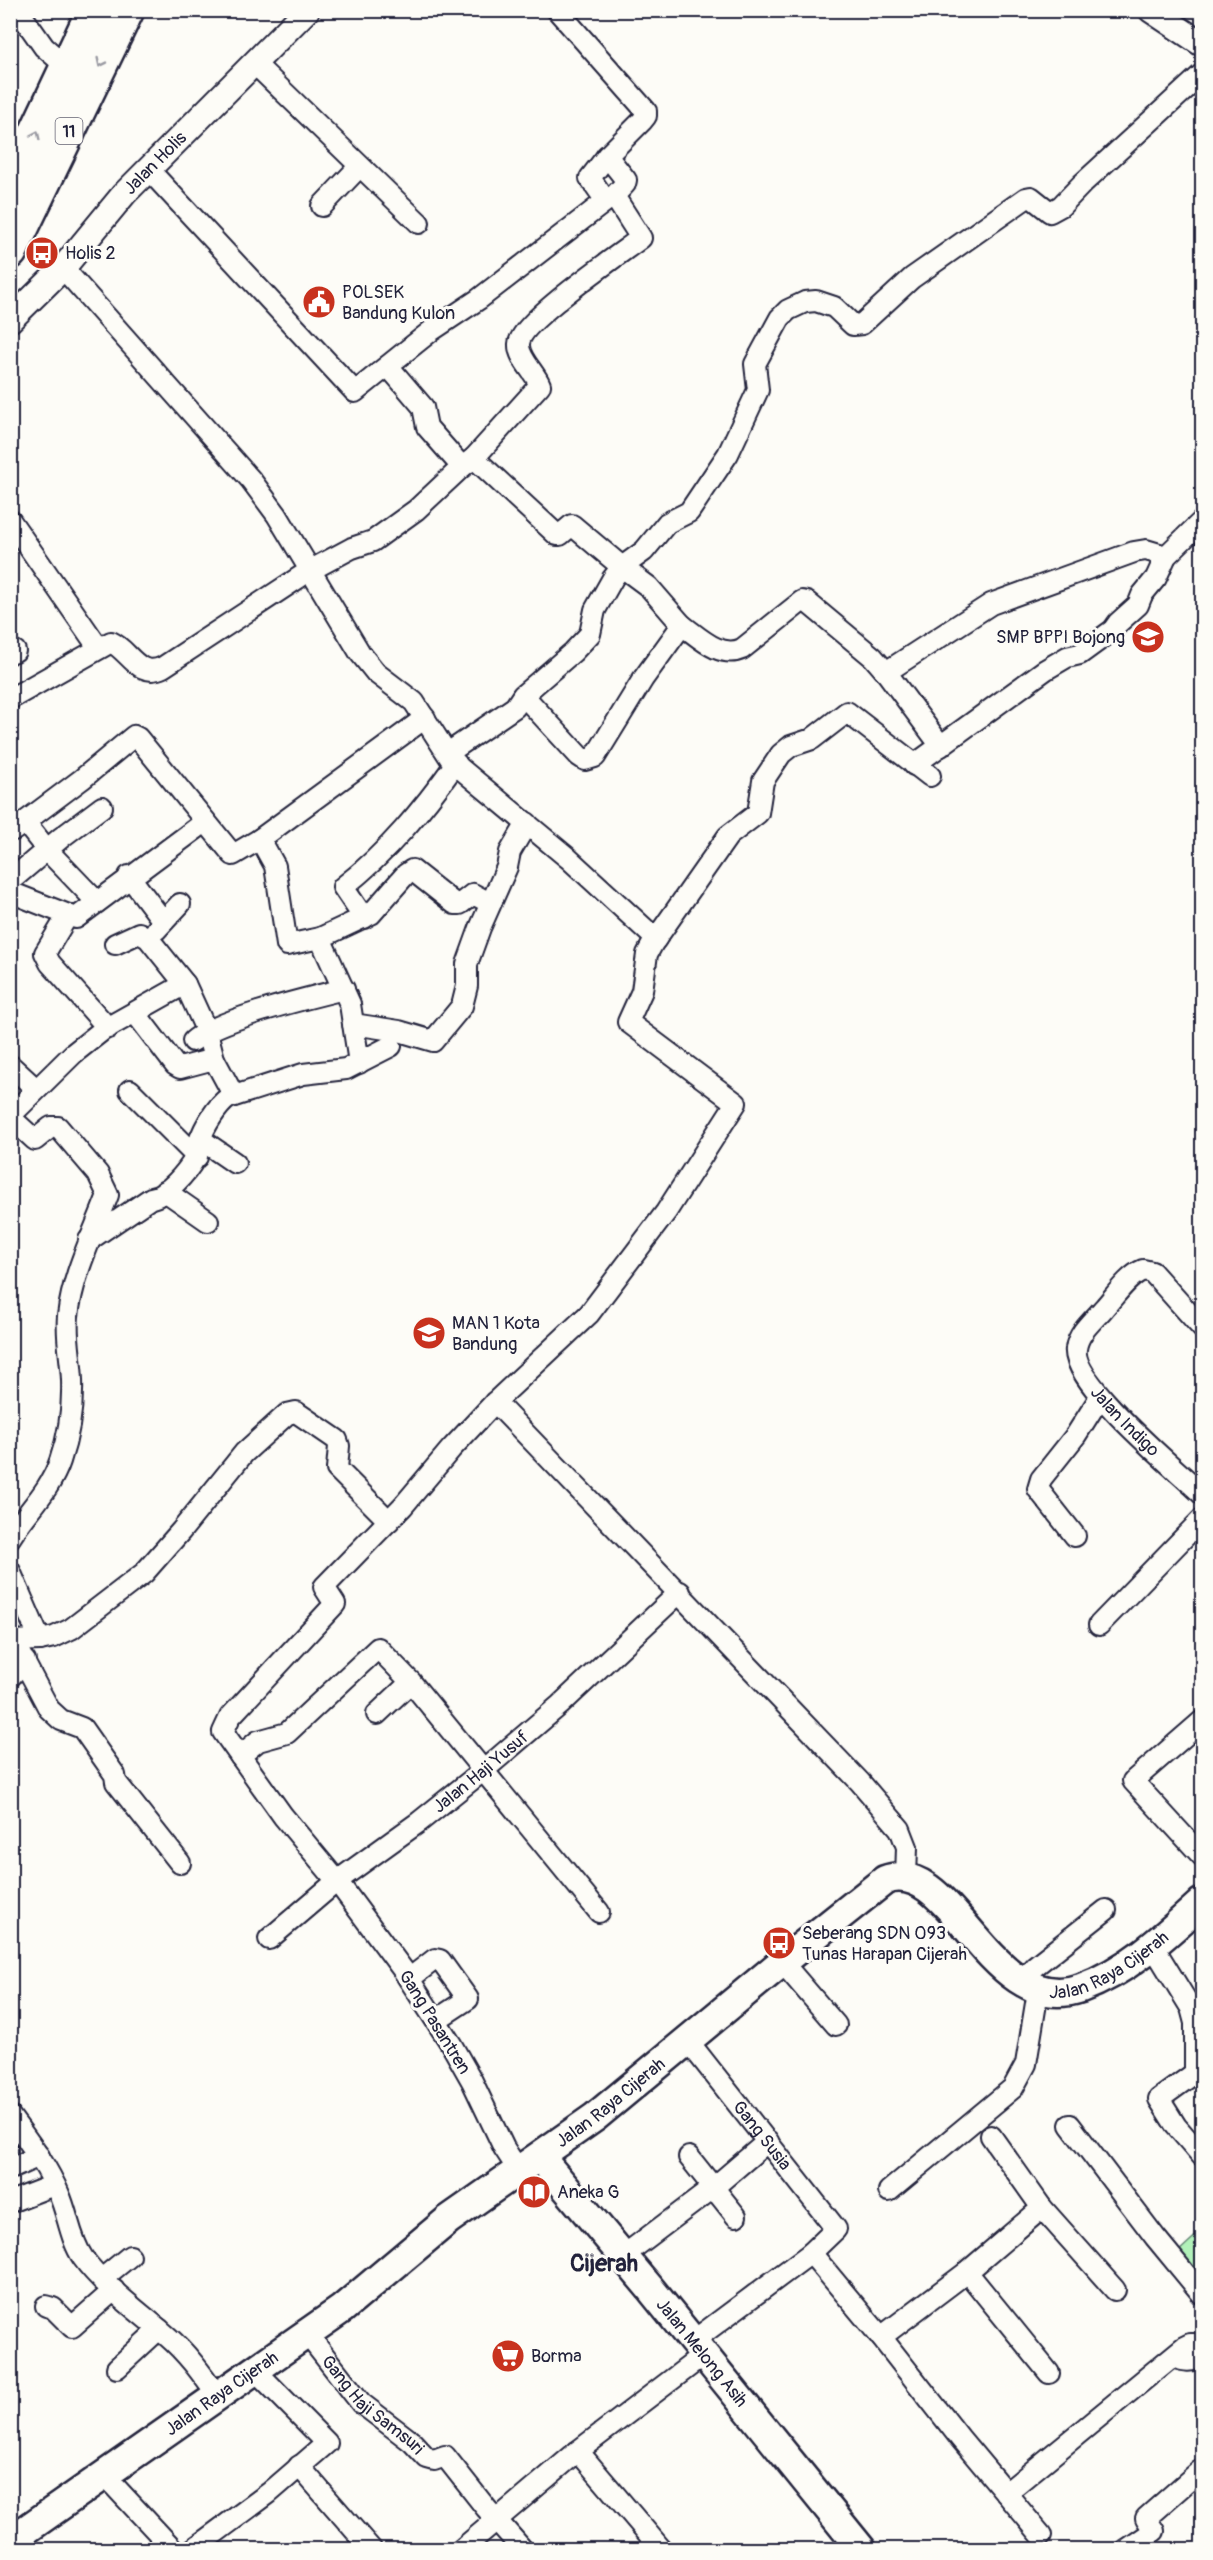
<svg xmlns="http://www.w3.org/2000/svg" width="1213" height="2560" viewBox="0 0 1213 2560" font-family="Pangolin,sans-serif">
  <rect width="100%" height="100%" fill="#fdfcf7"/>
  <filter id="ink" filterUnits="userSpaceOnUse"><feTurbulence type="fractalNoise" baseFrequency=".0167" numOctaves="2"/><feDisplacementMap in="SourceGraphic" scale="12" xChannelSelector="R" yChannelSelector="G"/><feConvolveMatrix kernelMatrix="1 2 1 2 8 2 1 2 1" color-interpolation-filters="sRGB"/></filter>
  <g filter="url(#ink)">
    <!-- green -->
    <path fill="#b1f1b9" stroke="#6a8a7a" stroke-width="1.5" d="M 1202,2230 L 1202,2272 L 1197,2274 L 1178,2252 Z"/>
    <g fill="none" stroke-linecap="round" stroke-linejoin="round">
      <defs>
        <g id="minor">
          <path d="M 18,10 L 44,47 L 67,67"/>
          <path d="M 254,63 L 419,223"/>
          <path d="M 149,170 L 355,392 L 431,331 L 479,299 L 606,201 L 590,178 L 607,156 L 642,121 L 646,116 L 646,111 L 557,10"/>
          <path d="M 322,206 L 359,167"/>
          <path d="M 63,268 L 251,480 L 277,515 L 360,653 L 376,673 L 414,702 L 450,758 L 461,769 L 568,858 L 656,939"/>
          <path d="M 388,366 L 423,407 L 427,427 L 462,467 L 474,458 L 557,535 L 560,535 L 572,525 L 622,567 L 613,578 L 595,610 L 590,634 L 573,652 L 523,695 L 515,707 L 448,753"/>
          <path d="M 474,458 L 540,385 C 535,372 518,358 519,344 C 520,322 620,254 641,238 L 614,196 L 625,184 L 626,180 L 607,156"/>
          <path d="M 10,520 L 98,647"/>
          <path d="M 682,625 L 649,587 L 622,567 L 644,551 L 667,523 L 689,512 L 728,454 L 758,390 L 755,364 L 780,318 L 788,310 L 805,302 L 816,301 L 834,307 L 853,325 L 862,324 L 912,278 L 1026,198 L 1031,197 L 1050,212 L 1061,206 L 1083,183 L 1202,74"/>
          <path d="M 10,653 L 15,651"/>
          <path d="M 523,695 L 579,756 L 585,760 L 595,757 L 643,679 L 682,625 C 699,637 720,659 742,649 L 802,601 L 807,602 L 873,657 L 886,672"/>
          <path d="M 10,699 L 111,642 C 129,650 138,679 163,667 L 309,571 L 352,548 L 373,541 L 416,510 L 462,467"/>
          <path d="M 941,746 L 886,672 L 991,604 L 1134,552 L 1146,550 L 1166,556"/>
          <path d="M 914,765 L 1045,670 L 1067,657 L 1080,654 L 1113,630 L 1118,623 L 1138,605 L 1142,595 L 1156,578 L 1166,556 L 1202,521"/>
          <path d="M 25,822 L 47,850 L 97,902"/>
          <path d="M 10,829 L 14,830 L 82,779 L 134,736 L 138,738 L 233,855 L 260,839 L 425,718"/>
          <path d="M 260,839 L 275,866 L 287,945 L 320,938 L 350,1004 L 359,1063"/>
          <path d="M 129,876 L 163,921"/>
          <path d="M 10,881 L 62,837 L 102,807"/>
          <path d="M 10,892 L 76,918 L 205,822"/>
          <path d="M 68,915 L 45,953 L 50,963 L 108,1028"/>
          <path d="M 364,918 L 343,887 C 388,852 423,809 456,763"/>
          <path d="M 156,930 L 180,904"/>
          <path d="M 320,938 L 371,914 L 406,874 L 412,870 L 455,904 L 460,904 L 473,894 L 490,903"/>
          <path d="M 115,944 L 139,933 L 148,938 L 185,984 L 207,1032 L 214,1059"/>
          <path d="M 136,1014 L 175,1065 L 180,1068 L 214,1059 L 234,1096"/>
          <path d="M 353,1024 L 399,1031 L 433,1041 L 462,1006 L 467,986 L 467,964 L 480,928 L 507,867 L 510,852 L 527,823"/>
          <path d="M 193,1041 C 218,1019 308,998 344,989"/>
          <path d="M 10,1065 L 36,1089"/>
          <path d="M 130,1090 L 197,1157"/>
          <path d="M 10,1116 L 74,1053 L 103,1030 L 185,984"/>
          <path d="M 10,1117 L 35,1140 L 51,1127 L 58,1127 L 98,1174 L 108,1195 C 93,1235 73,1273 68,1316 C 66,1338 71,1358 72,1380 C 73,1408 69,1435 60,1461 C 50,1491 26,1512 10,1538"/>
          <path d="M 200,1139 L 235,1163"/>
          <path d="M 165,1191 L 208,1221"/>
          <path d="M 89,1240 L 151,1198 C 167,1196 187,1172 195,1158 C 199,1153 198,1146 200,1140 C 204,1127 217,1106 228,1098 L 303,1074 L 346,1069 L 391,1046"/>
          <path id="s1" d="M 1202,1328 L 1152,1272 L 1143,1270 C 1128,1276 1115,1296 1104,1308 C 1094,1320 1078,1332 1076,1349 C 1071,1383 1176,1469 1202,1494"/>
          <path d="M 495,1402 L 860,1782 L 900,1829 L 907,1847 L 906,1877"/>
          <path d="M 1075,1536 L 1038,1489 L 1041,1479 L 1076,1435 L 1100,1397"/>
          <path d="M 10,1571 L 40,1640"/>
          <path d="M 1099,1625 L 1202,1519"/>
          <path d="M 10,1635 L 49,1709 L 61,1720 L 82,1728 L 115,1775 L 116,1782 L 180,1863"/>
          <path d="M 10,1641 L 40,1640 L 54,1637 L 71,1629 L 144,1573 L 181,1531 L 244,1453 L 287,1414 L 296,1412 L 337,1440 L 339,1446 L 337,1469 L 389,1521"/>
          <path d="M 10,1677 L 25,1661"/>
          <path d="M 377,1714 L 411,1682"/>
          <path d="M 1202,1721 L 1133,1781 L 1202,1856"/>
          <path d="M 240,1756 L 258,1741 L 287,1733 L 378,1648 L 411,1682 L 599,1912"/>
          <path id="s2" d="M 269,1939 L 337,1881 L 419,1822 L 484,1770 L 560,1705 L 680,1592"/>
          <path d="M 1153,1946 L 1191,2008 L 1195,2023 L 1195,2073 L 1159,2099 L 1176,2126 L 1202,2156"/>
          <path d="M 782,1962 L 836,2025"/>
          <path d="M 409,1979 L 435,1959 L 440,1960 L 468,1999 L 436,2020"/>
          <path d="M 1020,1982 L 1035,1966 L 1106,1910"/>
          <path id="s3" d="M 688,2041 L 836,2229 L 811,2253 L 693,2341"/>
          <path d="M 10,2116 C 28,2141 47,2165 59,2194 C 68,2214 70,2239 83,2258 C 103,2286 141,2313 167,2336 C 187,2353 202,2374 217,2395"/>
          <path d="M 1070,2125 L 1155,2237 L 1202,2294"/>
          <path d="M 991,2136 L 1042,2208 L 1115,2290"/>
          <path d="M 689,2157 L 736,2216"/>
          <path d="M 10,2169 L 39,2156"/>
          <path d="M 519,2171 L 504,2148 L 472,2081 L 451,2044 L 403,1970 L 337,1881 L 283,1816 L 223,1732 L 230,1717 L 335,1604 L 324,1587 L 403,1506 L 451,1449 L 495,1402 L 589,1314 L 666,1212 L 736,1103 L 628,1022 L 642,991 L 647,954 L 653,943 L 728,836 L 758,813 L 763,781 L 781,754 L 791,746 L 812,739 L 847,712 L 930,776"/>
          <path d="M 889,2191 L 1013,2088 L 1026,2064 L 1038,1991"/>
          <path d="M 10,2202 L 54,2185"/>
          <path d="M 811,2253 L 881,2337 L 960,2438 L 1041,2535"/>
          <path d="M 623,2256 L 713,2188 L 768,2141"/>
          <path d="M 967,2272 L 1049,2373"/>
          <path d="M 103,2278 L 130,2256"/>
          <path d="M 46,2306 L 53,2308 L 72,2327 L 114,2290"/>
          <path id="s4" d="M 308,2335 L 361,2403 L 412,2442 L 427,2458 L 434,2460 L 445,2456 L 486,2508 L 523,2550"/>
          <path d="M 881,2337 L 967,2272 L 1042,2208"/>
          <path d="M 117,2368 L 159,2329"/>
          <path d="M 578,2451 L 662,2550"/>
          <path d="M 299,2466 L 372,2550"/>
          <path d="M 105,2476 L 174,2550"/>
          <path d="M 1006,2493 L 1184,2347 L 1190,2344 L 1195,2344 L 1200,2350 L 1200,2356 C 1191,2364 1182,2360 1172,2357"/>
          <path d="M 192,2550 L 269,2493 L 327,2443 L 256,2371"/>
          <path d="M 461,2550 L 578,2451 L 704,2355"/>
          <path d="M 1126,2550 L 1154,2531 L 1146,2518 L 1202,2469"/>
        </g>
        <g id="tertiary">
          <path d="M 1151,10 L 1202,44"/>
          <path id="s5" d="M 10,320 L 63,268 L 124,194 L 307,10"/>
        </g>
        <g id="secondary">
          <path id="s6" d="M 540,2157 L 649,2287 L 862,2550"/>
          <path id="s7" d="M 10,2541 L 342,2309 L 448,2220 L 595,2117 L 782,1962 L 885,1880 C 952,1854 990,2020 1081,1988 C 1128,1971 1166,1935 1202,1902"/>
        </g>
        <g id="trunk">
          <path d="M 10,188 L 94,10"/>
          <path d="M 10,252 L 127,10"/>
        </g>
      </defs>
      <!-- minor casing -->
      <use href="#minor" stroke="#22223b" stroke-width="24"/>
      <!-- tertiary casing -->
      <use href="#tertiary" stroke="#22223b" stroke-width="28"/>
      <!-- secondary casing -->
      <use href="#secondary" stroke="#22223b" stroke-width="33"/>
      <!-- trunk casing -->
      <use href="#trunk" stroke="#22223b" stroke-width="38"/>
      <!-- minor -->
      <use href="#minor" stroke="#fdfcf7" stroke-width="20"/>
      <!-- tertiary -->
      <use href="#tertiary" stroke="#fdfcf7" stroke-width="24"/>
      <!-- secondary -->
      <use href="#secondary" stroke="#fdfcf7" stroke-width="28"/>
      <!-- trunk -->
      <use href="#trunk" stroke="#fdfcf7" stroke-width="33"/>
    </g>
    <!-- one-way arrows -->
    <defs><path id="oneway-chevron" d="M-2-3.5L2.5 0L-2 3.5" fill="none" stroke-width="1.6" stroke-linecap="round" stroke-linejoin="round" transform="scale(1.5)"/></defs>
    <g stroke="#9a9aa2">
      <use href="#oneway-chevron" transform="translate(101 63) rotate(116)"/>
      <use href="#oneway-chevron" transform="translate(36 135) rotate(-65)"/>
    </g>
  </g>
  <!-- icons -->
  <defs>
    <symbol id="bus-disc" viewBox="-11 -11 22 22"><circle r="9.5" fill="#c8321e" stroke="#fdfcf7"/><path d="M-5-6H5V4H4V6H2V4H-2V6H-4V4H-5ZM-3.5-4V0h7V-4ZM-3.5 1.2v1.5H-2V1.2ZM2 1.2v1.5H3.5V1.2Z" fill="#fff"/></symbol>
    <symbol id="civic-disc" viewBox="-11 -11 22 22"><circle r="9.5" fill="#c8321e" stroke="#fdfcf7"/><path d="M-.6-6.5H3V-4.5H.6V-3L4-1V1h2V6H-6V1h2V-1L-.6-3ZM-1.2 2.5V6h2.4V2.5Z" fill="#fff"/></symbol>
    <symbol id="school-disc" viewBox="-11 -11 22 22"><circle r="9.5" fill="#c8321e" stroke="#fdfcf7"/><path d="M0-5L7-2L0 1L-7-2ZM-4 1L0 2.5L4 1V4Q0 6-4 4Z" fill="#fff"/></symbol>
    <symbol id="library-disc" viewBox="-11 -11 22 22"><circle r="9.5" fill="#c8321e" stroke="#fdfcf7"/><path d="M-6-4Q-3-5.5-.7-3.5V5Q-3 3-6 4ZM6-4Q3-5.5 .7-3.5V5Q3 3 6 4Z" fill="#fff"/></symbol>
    <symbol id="supermarket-disc" viewBox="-11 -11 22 22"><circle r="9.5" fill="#c8321e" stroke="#fdfcf7"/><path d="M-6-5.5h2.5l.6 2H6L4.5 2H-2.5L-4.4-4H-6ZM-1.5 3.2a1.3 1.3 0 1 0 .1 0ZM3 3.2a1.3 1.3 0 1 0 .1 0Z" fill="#fff"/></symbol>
  </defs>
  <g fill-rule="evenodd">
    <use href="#bus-disc" x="23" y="234" width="38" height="38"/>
    <use href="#civic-disc" x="300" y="283" width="38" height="38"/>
    <use href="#school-disc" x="1129" y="618" width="38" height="38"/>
    <use href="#school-disc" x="410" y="1314" width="38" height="38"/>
    <use href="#bus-disc" x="760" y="1924" width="38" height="38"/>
    <use href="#library-disc" x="515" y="2173" width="38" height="38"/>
    <use href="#supermarket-disc" x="489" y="2337" width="38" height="38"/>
  </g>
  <g text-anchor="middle" stroke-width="6" stroke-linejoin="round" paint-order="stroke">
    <!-- shield labels -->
    <rect fill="#fdfcf7" stroke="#646373" stroke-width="1.5" x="55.5" y="118" width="27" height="26" rx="4.5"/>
    <g font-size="16" font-weight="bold" fill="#22223b">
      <text x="69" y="137">11</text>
    </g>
    <!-- street labels -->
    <g font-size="18" fill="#22223b" stroke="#fdfcf7">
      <text dy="6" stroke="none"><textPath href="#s5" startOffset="214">Jalan Holis</textPath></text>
      <text dy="6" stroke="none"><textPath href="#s1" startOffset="279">Jalan Indigo</textPath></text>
      <text dy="6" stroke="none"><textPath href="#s2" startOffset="270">Jalan Haji Yusuf</textPath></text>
      <text dy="6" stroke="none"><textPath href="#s7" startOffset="1372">Jalan Raya Cijerah</textPath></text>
      <text transform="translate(435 2022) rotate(58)" y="6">Gang Pasantren</text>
      <text dy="6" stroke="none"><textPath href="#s7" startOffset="744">Jalan Raya Cijerah</textPath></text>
      <text dy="6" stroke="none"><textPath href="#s3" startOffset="120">Gang Susia</textPath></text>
      <text dy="6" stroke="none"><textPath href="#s6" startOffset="254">Jalan Melong Asih</textPath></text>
      <text dy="6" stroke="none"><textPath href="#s7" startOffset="258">Jalan Raya Cijerah</textPath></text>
      <text dy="6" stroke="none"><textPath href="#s4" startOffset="96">Gang Haji Samsuri</textPath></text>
    </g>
    <!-- poi labels -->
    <g font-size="18" fill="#22223b" stroke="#fdfcf7" text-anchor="start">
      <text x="65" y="259">Holis 2</text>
      <text x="342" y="298">POLSEK<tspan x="342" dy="21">Bandung Kulon</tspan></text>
      <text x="1125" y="643" text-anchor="end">SMP BPPI Bojong</text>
      <text x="452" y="1329">MAN 1 Kota<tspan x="452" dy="21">Bandung</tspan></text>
      <text x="802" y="1939">Seberang SDN 093<tspan x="802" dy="21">Tunas Harapan Cijerah</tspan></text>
      <text x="557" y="2198">Aneka G</text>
      <text x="531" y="2362">Borma</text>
    </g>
    <!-- district labels -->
    <g font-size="24" font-weight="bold" fill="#22223b" stroke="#fdfcf7">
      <text x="604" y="2271">Cijerah</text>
    </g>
  </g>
  <!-- margin -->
  <rect width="1213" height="2560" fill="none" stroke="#fdfcf7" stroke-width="36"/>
  <rect x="18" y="18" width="1177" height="2524" fill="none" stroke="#22223b" stroke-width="2" filter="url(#ink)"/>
</svg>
